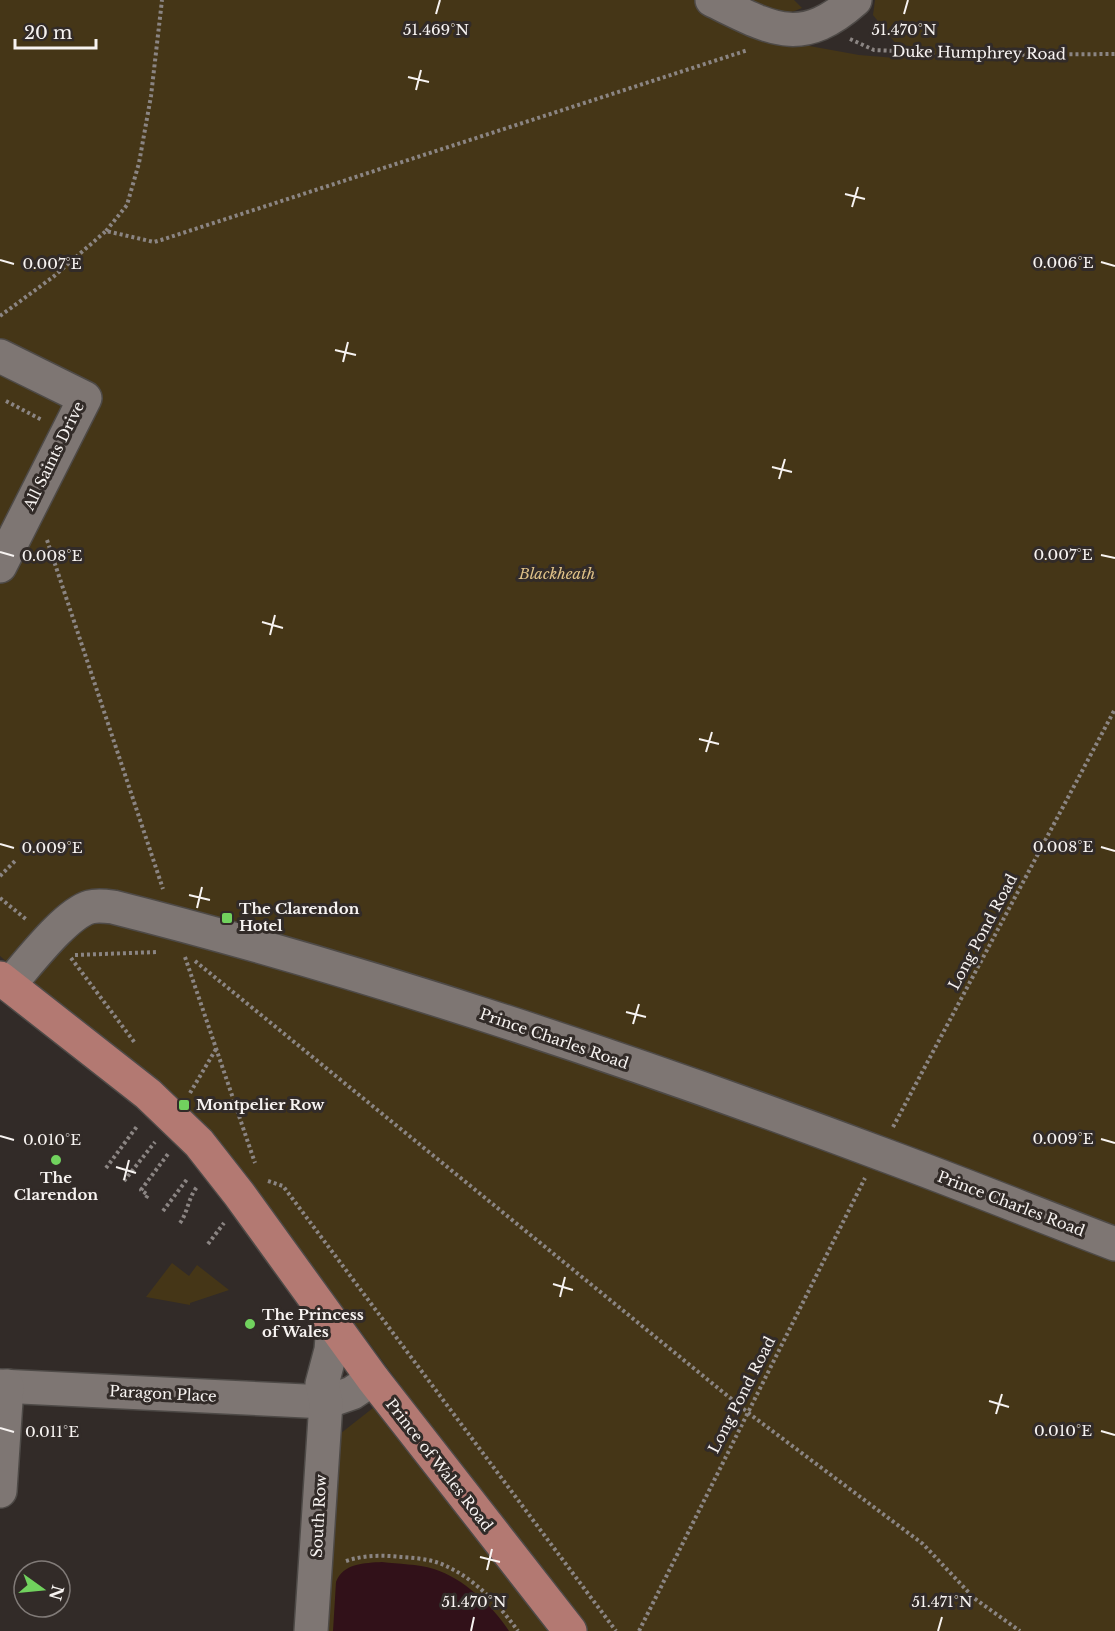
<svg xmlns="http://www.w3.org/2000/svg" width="1115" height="1631" viewBox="0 0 1115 1631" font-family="'Libre Baskerville',serif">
  <rect width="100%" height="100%" fill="#322b28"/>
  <!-- green -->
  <g fill="#453617">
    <path d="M 0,0 L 724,0 L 804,45 L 859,55 L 896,58 L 897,45 L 873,15 L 875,0 L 1115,0 L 1115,1631 L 323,1631 L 336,1437 L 401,1386 L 252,1184 L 68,1015 L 0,956 Z"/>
    <path d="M 737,0 L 794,0 L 802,8 C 776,20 761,10 737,0 Z"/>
    <path d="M 172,1263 L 189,1276 L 197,1265 L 229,1290 L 190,1303 L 190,1305 L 146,1297 Z"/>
  </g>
  <!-- water -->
  <path fill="#311119" d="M 382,1562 C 399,1564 417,1564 434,1569 C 463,1578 493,1606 509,1631 L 333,1631 L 336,1582 C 343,1563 365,1563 382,1562 Z"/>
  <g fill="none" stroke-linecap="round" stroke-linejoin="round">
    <defs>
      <g id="minor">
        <path d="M 712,0 C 770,28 800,49 855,0"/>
        <path d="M 0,356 L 85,398 L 0,566"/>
        <path d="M 9,985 C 27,965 65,914 90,907 C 97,905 105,906 113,907 C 374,973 634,1061 887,1156 C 963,1184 1039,1215 1115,1244"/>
        <path d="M 0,1386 L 326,1402 L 352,1393 L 373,1379"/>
        <path d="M 0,1491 L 7,1386"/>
        <path d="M 311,1631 L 326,1402 L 322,1384 L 331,1350 L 333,1325"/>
      </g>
      <path id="major" d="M 0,978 L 148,1094 L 199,1143 L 239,1194 L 373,1379 L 570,1631"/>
    </defs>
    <!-- minor casing -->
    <use href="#minor" stroke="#4e4a47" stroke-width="36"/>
    <!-- major casing -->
    <use href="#major" stroke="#4e4a47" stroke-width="36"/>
    <!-- path -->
    <g stroke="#8b8583" stroke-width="4" stroke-dasharray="3 3" stroke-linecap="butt">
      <path d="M 850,39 L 874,50 L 981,55 L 1115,54"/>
      <path d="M 106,231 L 127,205 L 139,163 L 151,96 L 162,0"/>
      <path d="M 0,316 L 53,277 L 106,231 L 154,242 L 161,240 L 748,50"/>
      <path d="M 6,401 L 42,420"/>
      <path d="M 47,540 L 163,889"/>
      <path d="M 0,876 L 16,860"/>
      <path d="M 0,898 L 27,920"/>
      <path d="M 75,955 L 158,952"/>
      <path d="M 185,957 L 255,1163"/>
      <path d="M 71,958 L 135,1043"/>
      <path d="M 195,961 L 751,1415 L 923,1544 L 974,1598 L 1020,1631"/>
      <path d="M 190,1093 L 216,1049"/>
      <path d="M 893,1127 L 1115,709"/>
      <path d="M 106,1168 L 138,1125"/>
      <path d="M 124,1181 L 155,1142"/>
      <path d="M 268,1181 L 283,1186 L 616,1631"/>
      <path d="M 146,1198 L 148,1195 L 141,1190 L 168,1154"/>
      <path d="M 163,1211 L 188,1178"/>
      <path d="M 180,1223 C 188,1212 188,1198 197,1187"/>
      <path d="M 208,1244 L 224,1223"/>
      <path d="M 346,1561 C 364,1555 382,1555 401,1557 C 416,1558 432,1559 446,1566 C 475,1579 500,1606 518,1631"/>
      <path d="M 639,1631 L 865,1178"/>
    </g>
    <!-- minor -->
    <use href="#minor" stroke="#7e7673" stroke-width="33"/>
    <!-- major -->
    <use href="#major" stroke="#b37972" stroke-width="33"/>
  </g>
  <!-- ticks -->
  <path fill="none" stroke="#f7f3f1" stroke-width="2" d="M 436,14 L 440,0M 904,14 L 908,0M 408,77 L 429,82M 416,90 L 421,70M 845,194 L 865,199M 852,207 L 858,187M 0,260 L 14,264M 1101,262 L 1115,266M 335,350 L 356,355M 343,362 L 348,342M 772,467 L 792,472M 779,479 L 785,459M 0,552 L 14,556M 1101,555 L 1115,558M 262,622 L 283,628M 270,635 L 275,615M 699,739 L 719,744M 706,752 L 712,732M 0,844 L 14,848M 1101,847 L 1115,851M 189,895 L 210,900M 197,908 L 202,887M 626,1012 L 646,1017M 633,1024 L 639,1004M 0,1136 L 14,1140M 1101,1139 L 1115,1143M 116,1167 L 136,1173M 124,1180 L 129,1160M 553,1284 L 573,1290M 560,1297 L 565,1277M 989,1401 L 1009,1407M 996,1414 L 1002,1394M 0,1428 L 14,1432M 1101,1431 L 1115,1435M 480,1557 L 500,1562M 487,1570 L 492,1549M 471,1631 L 474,1617M 938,1631 L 942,1617"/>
  <!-- markers -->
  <g fill="#71d25e" stroke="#322b28" stroke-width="2">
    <rect x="221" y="912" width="12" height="12" rx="3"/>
    <rect x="178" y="1099" width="12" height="12" rx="3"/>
    <circle cx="56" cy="1160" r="6"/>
    <circle cx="250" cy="1324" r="6"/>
  </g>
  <g text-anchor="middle" stroke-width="6" stroke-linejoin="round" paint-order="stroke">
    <!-- street labels -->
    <g font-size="15" fill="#f7f3f1" stroke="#322b28">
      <text transform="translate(979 53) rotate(1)" y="5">Duke Humphrey Road</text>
      <text transform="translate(54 456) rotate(-64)" y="5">All Saints Drive</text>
      <text transform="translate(983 932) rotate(-62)" y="5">Long Pond Road</text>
      <text transform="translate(554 1039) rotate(19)" y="5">Prince Charles Road</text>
      <text transform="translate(1011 1204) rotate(21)" y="5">Prince Charles Road</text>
      <text transform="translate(163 1394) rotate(3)" y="5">Paragon Place</text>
      <text transform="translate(742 1395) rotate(-63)" y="5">Long Pond Road</text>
      <text transform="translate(439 1465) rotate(52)" y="5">Prince of Wales Road</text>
      <text transform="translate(319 1516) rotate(-87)" y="5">South Row</text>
    </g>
    <!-- park labels -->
    <g font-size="15" font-style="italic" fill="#dfc188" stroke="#322b28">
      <text x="557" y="579">Blackheath</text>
    </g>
    <!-- poi labels -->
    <g font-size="15" font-weight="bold" fill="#f7f3f1" stroke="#322b28" text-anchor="start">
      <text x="239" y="914">The Clarendon<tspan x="239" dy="17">Hotel</tspan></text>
      <text x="196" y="1110">Montpelier Row</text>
      <text x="56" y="1183" text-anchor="middle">The<tspan x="56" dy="17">Clarendon</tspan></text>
      <text x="262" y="1320">The Princess<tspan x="262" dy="17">of Wales</tspan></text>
    </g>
  </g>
  <g font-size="15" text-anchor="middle" fill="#f7f3f1" stroke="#322b28" stroke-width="6" stroke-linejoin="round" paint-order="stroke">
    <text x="436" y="35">51.469°N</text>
    <text x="904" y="35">51.470°N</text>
    <text x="1063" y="268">0.006°E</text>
    <text x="52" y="269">0.007°E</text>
    <text x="1063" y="560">0.007°E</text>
    <text x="52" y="561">0.008°E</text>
    <text x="1063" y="852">0.008°E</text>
    <text x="52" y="853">0.009°E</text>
    <text x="1063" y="1144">0.009°E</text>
    <text x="52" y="1145">0.010°E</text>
    <text x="1063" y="1436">0.010°E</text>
    <text x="52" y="1437">0.011°E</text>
    <text x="474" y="1607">51.470°N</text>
    <text x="942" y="1607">51.471°N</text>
  </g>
  <!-- north arrow -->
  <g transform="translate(42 1589) rotate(105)"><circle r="28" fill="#322b28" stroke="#817b78" stroke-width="1.5"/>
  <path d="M0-4.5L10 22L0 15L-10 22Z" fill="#71d25e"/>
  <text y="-9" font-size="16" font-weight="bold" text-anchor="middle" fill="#f7f3f1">N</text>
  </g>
  <!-- scale -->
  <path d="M15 39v9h81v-9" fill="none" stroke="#f7f3f1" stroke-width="3"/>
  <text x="24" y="39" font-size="18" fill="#f7f3f1" stroke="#322b28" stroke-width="4.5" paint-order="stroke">20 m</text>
</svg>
